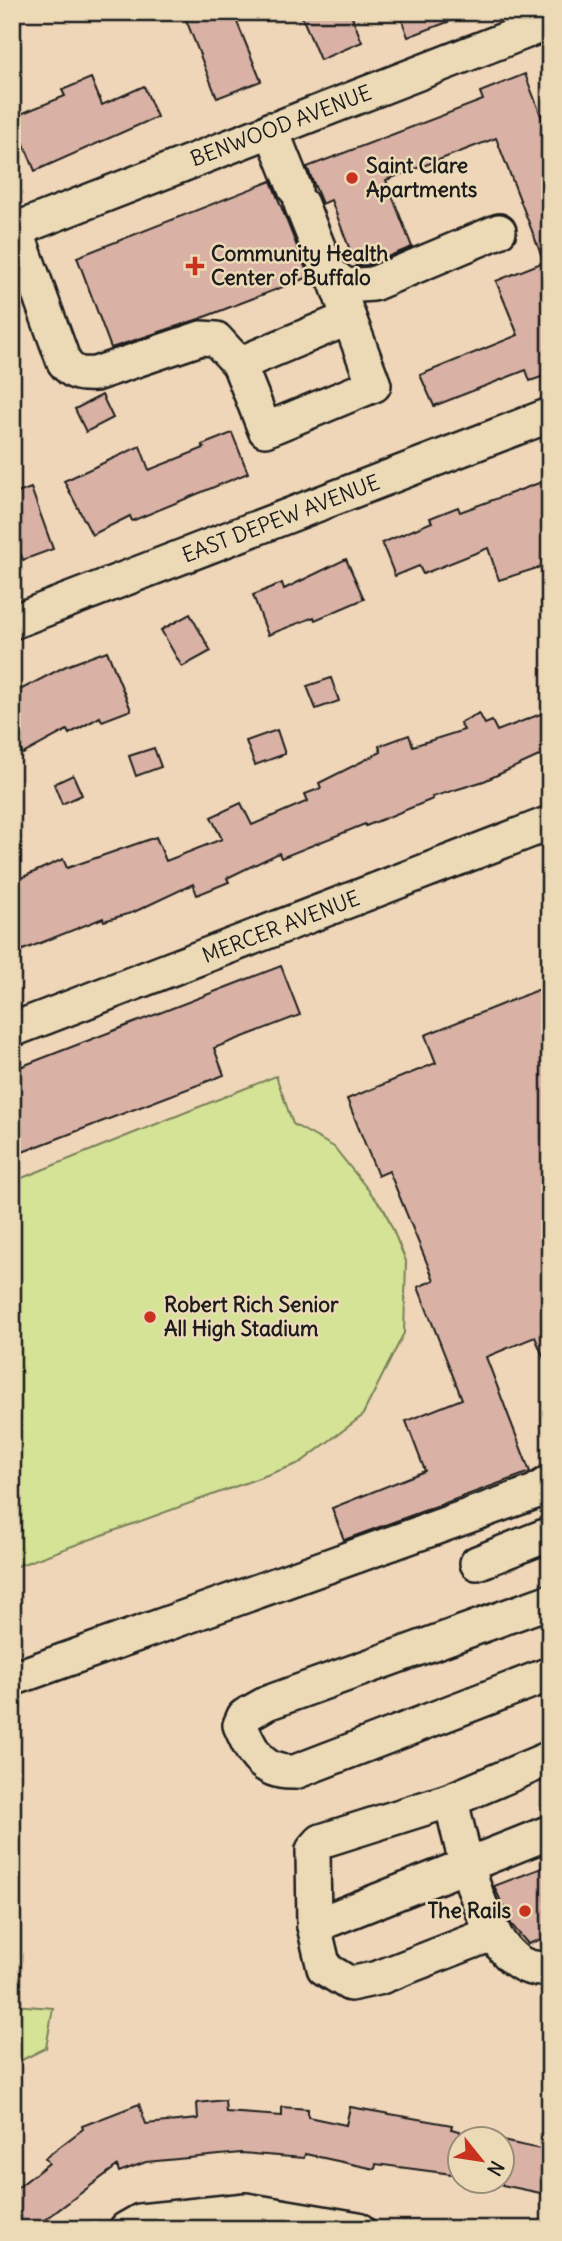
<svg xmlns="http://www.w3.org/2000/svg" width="562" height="2241" viewBox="0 0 562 2241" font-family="Delius,sans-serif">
  <rect width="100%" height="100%" fill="#f0d6b8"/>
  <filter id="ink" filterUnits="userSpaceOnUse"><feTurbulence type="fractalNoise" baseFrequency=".0143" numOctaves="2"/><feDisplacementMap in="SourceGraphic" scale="14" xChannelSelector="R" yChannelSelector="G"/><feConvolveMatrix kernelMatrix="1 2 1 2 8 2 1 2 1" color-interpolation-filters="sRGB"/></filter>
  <g filter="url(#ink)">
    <!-- green -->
    <g fill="#d4e396" stroke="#788059" stroke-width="2">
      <path d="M 276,1076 L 293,1124 L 334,1147 L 385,1211 L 406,1261 L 404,1333 L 362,1416 L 300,1463 L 12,1568 L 12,1182 Z"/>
      <path d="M 12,2005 L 53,2008 L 46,2048 L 12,2065 Z"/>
    </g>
    <!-- building -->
    <g fill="#d9b2a5" stroke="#1c1c1c" stroke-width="2">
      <path d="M 183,12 L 233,12 L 261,81 L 217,98 Z"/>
      <path d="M 300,12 L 350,12 L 362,42 L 320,60 Z"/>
      <path d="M 399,12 L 469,12 L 469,14 L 408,37 Z"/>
      <path d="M 525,74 L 550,139 L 550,374 L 530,381 L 526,370 L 434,406 L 420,375 L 518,335 L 496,281 L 544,262 L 496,138 L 386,180 L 412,247 L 367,265 L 356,266 L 331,200 L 322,204 L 307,167 L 483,100 L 480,92 Z"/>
      <path d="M 91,78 L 102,105 L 144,86 L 157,117 L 35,171 L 13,117 L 65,96 L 62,90 Z"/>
      <path d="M 271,181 L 309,277 L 199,319 L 111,348 L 77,257 Z"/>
      <path d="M 102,395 L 113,418 L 86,432 L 75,409 Z"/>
      <path d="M 232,433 L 248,473 L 132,521 L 130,516 L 92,535 L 64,481 L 140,446 L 149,470 L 204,448 L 202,445 Z"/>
      <path d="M 550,479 L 550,564 L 499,580 L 488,548 L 423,574 L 419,566 L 395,576 L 382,543 L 432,522 L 430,518 L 458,507 L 460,512 Z"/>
      <path d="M 31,488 L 53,549 L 23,560 L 12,531 L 12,495 Z"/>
      <path d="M 346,559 L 364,599 L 315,620 L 314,617 L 268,635 L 253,595 L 282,583 L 284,589 Z"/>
      <path d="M 190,614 L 211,651 L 182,667 L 161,630 Z"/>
      <path d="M 107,651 L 131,710 L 102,721 L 100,717 L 69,734 L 67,730 L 23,754 L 12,734 L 12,694 L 66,666 Z"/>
      <path d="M 331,678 L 339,701 L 316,709 L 307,686 Z"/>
      <path d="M 479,713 L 485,724 L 492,721 L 497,731 L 543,713 L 550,731 L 550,751 L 484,781 L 432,797 L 433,799 L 366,826 L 365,824 L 281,858 L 279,853 L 227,878 L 229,882 L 197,895 L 193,884 L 134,912 L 104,921 L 103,918 L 18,952 L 12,937 L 12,882 L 63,859 L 67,868 L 156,837 L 166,861 L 222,839 L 211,817 L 241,803 L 252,825 L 308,801 L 305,794 L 321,788 L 319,783 L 381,752 L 379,746 L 409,735 L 413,746 L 464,730 L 460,723 Z"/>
      <path d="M 277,730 L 285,754 L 255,765 L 246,741 Z"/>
      <path d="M 154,748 L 161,767 L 136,776 L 129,756 Z"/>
      <path d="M 73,775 L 82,795 L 62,804 L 54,784 Z"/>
      <path d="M 281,966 L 300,1015 L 214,1048 L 224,1075 L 12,1156 L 12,1070 Z"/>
      <path d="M 550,985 L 550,1372 L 535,1337 L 486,1357 L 530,1472 L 344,1540 L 332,1508 L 425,1471 L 406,1421 L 462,1399 L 418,1287 L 434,1280 L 389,1171 L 378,1176 L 347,1099 L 436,1063 L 425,1035 Z"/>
      <path d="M 550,1865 L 550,1936 L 528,1944 L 511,1924 L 494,1886 Z"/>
      <path d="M 225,2100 L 226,2112 L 282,2116 L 282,2107 L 308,2109 L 308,2117 L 346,2125 L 350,2107 L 452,2125 L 451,2129 L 460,2131 L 460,2175 L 376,2164 L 375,2169 L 305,2154 L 304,2158 L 241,2153 L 146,2162 L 119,2172 L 117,2166 L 33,2229 L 12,2229 L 12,2192 L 49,2163 L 45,2158 L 83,2129 L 82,2126 L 139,2104 L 146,2124 L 198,2119 L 197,2103 Z"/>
      <path d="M 502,2141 L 550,2151 L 550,2195 L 502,2185 Z"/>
    </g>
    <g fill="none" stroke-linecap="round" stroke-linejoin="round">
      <defs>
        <g id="minor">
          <path d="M 271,129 L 295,189"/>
          <path d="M 301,204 L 328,272 L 346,286 L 373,284 L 499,231"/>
          <path d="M 16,230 L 64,362 C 73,374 80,375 95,374 L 201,338 L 216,339 L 239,364"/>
          <path d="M 12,231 L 550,22"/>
          <path d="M 335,280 L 374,385 L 265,430 L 239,364 L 349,318"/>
          <path d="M 12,622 L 550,415"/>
          <path d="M 12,1030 L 550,823"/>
          <path d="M 477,1563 L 550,1534"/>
          <path d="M 550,1601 L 267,1703 L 244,1716 L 240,1725 C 252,1752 261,1774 295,1772 L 550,1674"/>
          <path d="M 12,1679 L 535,1492 L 550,1482"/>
          <path d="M 550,1758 L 451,1800 C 461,1843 488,1986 550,1967"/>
          <path d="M 314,1926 L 313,1850 L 321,1841 L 451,1800"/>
          <path d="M 494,1933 L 378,1978 L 350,1984 L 324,1968 L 314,1926 L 550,1832"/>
          <path d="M 126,2229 L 140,2221 L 246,2210 L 358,2229"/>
        </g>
      </defs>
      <!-- minor casing -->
      <use href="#minor" stroke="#1c1c1c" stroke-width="38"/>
      <!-- minor -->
      <use href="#minor" stroke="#ecdab7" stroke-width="33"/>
    </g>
  </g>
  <!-- markers -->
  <g fill="#c8321e" stroke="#ecdab7" stroke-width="2.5">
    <circle cx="352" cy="178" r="7"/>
    <path d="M191.5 255.5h7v7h7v7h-7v7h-7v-7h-7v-7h7z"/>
    <circle cx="150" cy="1317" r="7"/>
    <circle cx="525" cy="1911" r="7"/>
  </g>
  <g text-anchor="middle" stroke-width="5" stroke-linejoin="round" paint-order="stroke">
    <!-- street labels -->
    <g font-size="21" fill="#1c1c1c" stroke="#ecdab7">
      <text transform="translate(281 126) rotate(-21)" y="7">BENWOOD AVENUE</text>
      <text transform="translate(281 519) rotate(-21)" y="7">EAST DEPEW AVENUE</text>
      <text transform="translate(281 927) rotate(-21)" y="7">MERCER AVENUE</text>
    </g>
    <!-- poi labels -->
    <g font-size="21" font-weight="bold" fill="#1c1c1c" stroke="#ecdab7" text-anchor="start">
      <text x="366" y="173">Saint Clare<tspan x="366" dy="24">Apartments</tspan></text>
      <text x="211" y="261">Community Health<tspan x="211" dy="24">Center of Buffalo</tspan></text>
      <text x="164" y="1312">Robert Rich Senior<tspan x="164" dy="24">All High Stadium</tspan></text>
      <text x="511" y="1918" text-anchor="end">The Rails</text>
    </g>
  </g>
  <!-- margin -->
  <rect width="562" height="2241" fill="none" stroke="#ecdab7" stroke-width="42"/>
  <rect x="21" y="21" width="520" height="2199" fill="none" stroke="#1c1c1c" stroke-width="2.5" filter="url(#ink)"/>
  <!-- north arrow -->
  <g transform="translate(481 2160) rotate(120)"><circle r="33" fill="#ecdab7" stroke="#998e79" stroke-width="2"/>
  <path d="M0-5L12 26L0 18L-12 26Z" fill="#c8321e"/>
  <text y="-10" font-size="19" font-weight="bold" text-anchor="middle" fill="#1c1c1c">N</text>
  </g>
</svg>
